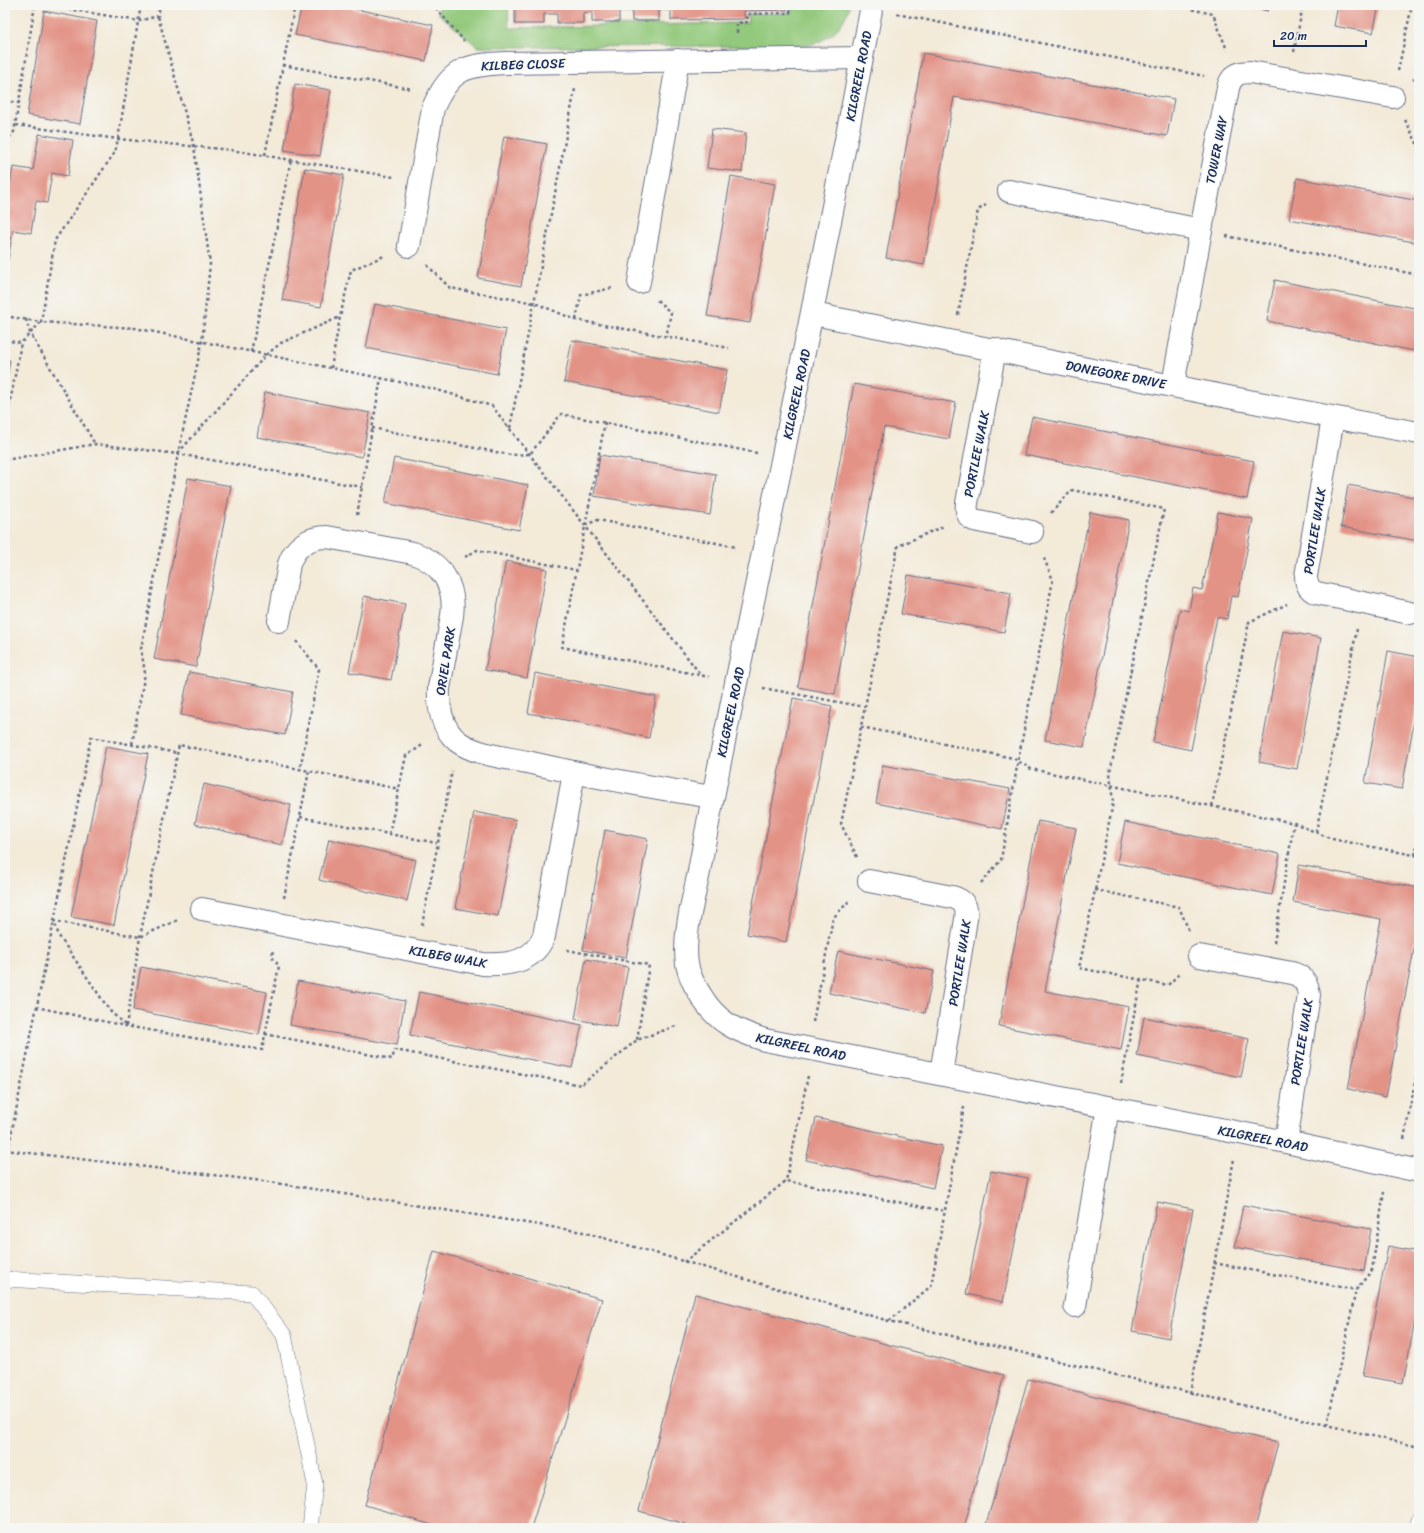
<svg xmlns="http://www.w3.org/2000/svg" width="1424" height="1533" viewBox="0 0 1424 1533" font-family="Sriracha,sans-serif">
  <rect width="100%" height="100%" fill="#f6f6f2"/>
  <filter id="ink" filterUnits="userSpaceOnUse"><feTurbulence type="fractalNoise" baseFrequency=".025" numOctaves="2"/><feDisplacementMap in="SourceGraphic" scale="8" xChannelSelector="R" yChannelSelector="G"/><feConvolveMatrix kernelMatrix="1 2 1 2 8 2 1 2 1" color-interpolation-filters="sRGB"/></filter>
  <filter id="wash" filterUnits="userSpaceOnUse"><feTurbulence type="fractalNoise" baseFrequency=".012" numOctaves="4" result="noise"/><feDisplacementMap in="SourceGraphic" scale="16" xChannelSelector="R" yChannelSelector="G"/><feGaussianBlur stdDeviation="0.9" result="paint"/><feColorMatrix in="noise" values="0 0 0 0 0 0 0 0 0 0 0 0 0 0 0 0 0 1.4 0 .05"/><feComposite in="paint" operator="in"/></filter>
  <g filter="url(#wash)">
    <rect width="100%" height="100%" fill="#f3ead8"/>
    <!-- green -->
    <path fill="#93c97b" stroke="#577c6c" d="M 440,5 L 508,5 L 509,28 L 737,23 L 748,22 L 747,14 L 790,13 L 790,5 L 849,5 C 845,27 828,41 806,46 L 478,47 L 438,13 Z"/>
    <g id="blocks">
      <!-- building -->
      <g fill="#e39386">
        <path d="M 302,5 L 336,5 L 433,25 L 426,61 L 295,35 Z"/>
        <path d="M 515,5 L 787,5 L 787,10 L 744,11 L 745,19 L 671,20 L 671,10 L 659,10 L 659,21 L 632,21 L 632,11 L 619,11 L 619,22 L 592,22 L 592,12 L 583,13 L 583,23 L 557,23 L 557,14 L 544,14 L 544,24 L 515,24 Z"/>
        <path d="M 1241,5 L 1269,5 L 1268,11 Z"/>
        <path d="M 1338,5 L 1379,5 L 1373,33 L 1334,26 Z"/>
        <path d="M 44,11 L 97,21 L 80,124 L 27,115 Z"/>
        <path d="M 923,53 L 1174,99 L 1167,136 L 954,97 L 924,265 L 886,258 Z"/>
        <path d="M 295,84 L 331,90 L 320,156 L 284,150 Z"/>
        <path d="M 712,129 L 746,133 L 742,172 L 707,168 Z"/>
        <path d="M 39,134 L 73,140 L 68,176 L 52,173 L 47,203 L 36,201 L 31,233 L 13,230 L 5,279 L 5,196 L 8,197 L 13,167 L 33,170 Z"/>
        <path d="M 504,136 L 547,144 L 521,286 L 478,278 Z"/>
        <path d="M 305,168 L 344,175 L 321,307 L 282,300 Z"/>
        <path d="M 731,176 L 775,184 L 750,323 L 707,316 Z"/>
        <path d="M 1297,178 L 1419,201 L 1419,243 L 1289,219 Z"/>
        <path d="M 1275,280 L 1419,309 L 1419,352 L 1267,321 Z"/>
        <path d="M 375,304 L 506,330 L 497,374 L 366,348 Z"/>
        <path d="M 572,340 L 727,370 L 719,412 L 564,382 Z"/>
        <path d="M 5,360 L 10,360 L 6,386 L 5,386 Z"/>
        <path d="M 854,384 L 956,403 L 949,439 L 884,427 L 835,694 L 798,687 Z"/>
        <path d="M 265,392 L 370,413 L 362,457 L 257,437 Z"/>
        <path d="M 1032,417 L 1254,461 L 1247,499 L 1024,455 Z"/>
        <path d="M 600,455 L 716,474 L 710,515 L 594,496 Z"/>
        <path d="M 394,458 L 528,485 L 519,530 L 385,503 Z"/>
        <path d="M 188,478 L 231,486 L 196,667 L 154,659 Z"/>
        <path d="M 1348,485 L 1419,498 L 1419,541 L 1341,527 Z"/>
        <path d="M 1090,512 L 1129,520 L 1084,747 L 1045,740 Z"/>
        <path d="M 1218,512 L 1253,519 L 1238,597 L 1231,596 L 1227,619 L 1217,617 L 1191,750 L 1153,742 L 1180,609 L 1189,611 L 1193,588 L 1202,590 Z"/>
        <path d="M 506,561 L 547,569 L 527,678 L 485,670 Z"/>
        <path d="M 908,575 L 1011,593 L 1004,632 L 901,614 Z"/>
        <path d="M 364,596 L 405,604 L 391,680 L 349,672 Z"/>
        <path d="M 1283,631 L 1321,638 L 1297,769 L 1259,762 Z"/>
        <path d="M 1388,651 L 1419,657 L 1419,693 L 1402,789 L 1365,783 Z"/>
        <path d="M 189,672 L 293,692 L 285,735 L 181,715 Z"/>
        <path d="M 535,673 L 656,697 L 649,738 L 582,723 L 528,713 Z"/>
        <path d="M 793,698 L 832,706 L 786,942 L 747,934 Z"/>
        <path d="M 106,746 L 148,754 L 114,925 L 71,917 Z"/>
        <path d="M 883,765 L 1010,789 L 1002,829 L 876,803 Z"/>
        <path d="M 204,784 L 291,805 L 282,845 L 195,824 Z"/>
        <path d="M 474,812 L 516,820 L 498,916 L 455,908 Z"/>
        <path d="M 1038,821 L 1076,828 L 1045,991 L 1129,1007 L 1121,1050 L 999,1026 Z"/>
        <path d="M 1125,822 L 1280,854 L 1272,895 L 1117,863 Z"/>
        <path d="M 605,830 L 648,839 L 626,958 L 583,950 Z"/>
        <path d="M 329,839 L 416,860 L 407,901 L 319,880 Z"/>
        <path d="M 1299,865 L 1419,888 L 1419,923 L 1386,1097 L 1348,1089 L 1381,919 L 1293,902 Z"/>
        <path d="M 838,951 L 934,971 L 925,1013 L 829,993 Z"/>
        <path d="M 586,959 L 628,967 L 617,1027 L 575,1019 Z"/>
        <path d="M 141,967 L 267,992 L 259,1035 L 133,1010 Z"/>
        <path d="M 298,981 L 405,1001 L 397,1045 L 290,1025 Z"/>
        <path d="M 419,992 L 582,1025 L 572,1068 L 410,1035 Z"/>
        <path d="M 1144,1017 L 1249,1039 L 1241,1077 L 1137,1056 Z"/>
        <path d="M 816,1118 L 942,1146 L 933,1188 L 806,1160 Z"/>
        <path d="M 991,1171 L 1028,1178 L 1003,1302 L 966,1294 Z"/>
        <path d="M 1157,1202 L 1193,1209 L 1169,1338 L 1132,1331 Z"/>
        <path d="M 1243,1205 L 1371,1229 L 1364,1271 L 1235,1247 Z"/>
        <path d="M 1388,1246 L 1419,1252 L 1419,1300 L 1403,1383 L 1363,1376 Z"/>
        <path d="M 434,1251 L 602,1299 L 531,1528 L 442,1528 L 365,1505 Z"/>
        <path d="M 695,1294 L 1004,1375 L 964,1528 L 700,1528 L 639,1511 Z"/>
        <path d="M 1028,1379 L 1278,1443 L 1255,1528 L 985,1528 Z"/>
      </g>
    </g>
  </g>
  <g filter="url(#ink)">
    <use href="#blocks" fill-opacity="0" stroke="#677089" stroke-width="1"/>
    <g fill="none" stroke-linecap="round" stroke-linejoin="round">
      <defs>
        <g id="lane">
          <path d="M 5,1279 L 252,1293 L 284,1335 L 315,1484 L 310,1528"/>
          <path d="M 1417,1528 L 1419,1520"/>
        </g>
        <g id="street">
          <path d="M 872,5 C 829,232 783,458 736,683 C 723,746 710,809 699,872 C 693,901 683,934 687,964 C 689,975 694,985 700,994 C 716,1022 736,1031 765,1040 L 1286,1142 L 1419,1171"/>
          <path d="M 1009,191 L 1201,230"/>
          <path d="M 409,246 L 433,108 C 450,69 465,65 505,63 L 862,58"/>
          <path d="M 639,282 L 678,60"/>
          <path d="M 813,314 C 1015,353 1216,397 1419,433"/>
          <path d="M 995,349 L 967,503 C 966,510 967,517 974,520 L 1032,532"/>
          <path d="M 1173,385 L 1201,230 L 1228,88 C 1231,76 1238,72 1250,72 L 1393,97"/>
          <path d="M 1333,418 L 1306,576 C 1306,585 1309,590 1317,593 L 1410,613"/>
          <path d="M 279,621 L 289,564 C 295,546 309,537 327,537 L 413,553 C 442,563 456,586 452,616 L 439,688 C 438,707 442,728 457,741 C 476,755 504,757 527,762 C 588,776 650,787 712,797"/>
          <path d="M 869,881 L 952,897 C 964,900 968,907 966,919 L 941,1074"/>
          <path d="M 202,909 L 483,964 C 508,965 533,963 544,936 L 574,773"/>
          <path d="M 1199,956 L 1292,973 C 1303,976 1308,984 1309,995 L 1286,1142"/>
          <path d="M 1075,1306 L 1108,1107"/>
        </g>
      </defs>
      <!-- lane casing -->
      <use href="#lane" stroke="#677089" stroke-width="16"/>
      <!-- street casing -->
      <use href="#street" stroke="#677089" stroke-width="24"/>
      <!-- path -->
      <g stroke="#677089" stroke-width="2.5" stroke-dasharray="3 3" stroke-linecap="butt">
        <path d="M 44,5 L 139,21 L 158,16 L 160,5"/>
        <path d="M 418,5 L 436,8 L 464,41"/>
        <path d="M 1190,5 L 1190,9 L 1213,14 L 1227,50"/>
        <path d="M 897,14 L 1204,76"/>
        <path d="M 737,33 L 737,23 L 748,22 L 747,14 L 790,13 L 790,5"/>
        <path d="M 1294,52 L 1303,5"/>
        <path d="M 283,65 L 412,89"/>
        <path d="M 1398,71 L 1412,5"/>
        <path d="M 1413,80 L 1419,76"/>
        <path d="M 5,101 L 19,103"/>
        <path d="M 1405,120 L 1419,147"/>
        <path d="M 16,125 L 118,139 L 231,150 L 394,177"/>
        <path d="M 5,142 L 14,132 L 35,5"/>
        <path d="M 265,155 L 295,5"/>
        <path d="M 1226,236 L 1419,275"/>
        <path d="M 427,265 L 450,288 L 535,303 L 576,320 L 729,348"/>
        <path d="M 657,300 L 671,313 L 666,337"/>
        <path d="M 958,315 L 978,210 L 986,205"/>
        <path d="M 5,316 L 41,322 L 55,240 L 115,152 L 118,139 L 141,5"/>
        <path d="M 26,319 L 30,333 L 95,444"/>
        <path d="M 576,320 L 581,295 L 612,288"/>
        <path d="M 5,340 L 21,343 L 41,322 L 135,328 L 434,389 L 492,406 L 701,675"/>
        <path d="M 251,352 L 291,159"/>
        <path d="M 331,368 L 340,317 L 351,270 L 384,256"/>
        <path d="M 605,422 L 562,647 L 709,677"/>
        <path d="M 372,428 L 511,455 L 530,454 L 561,414 L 757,453"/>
        <path d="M 510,428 L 575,89"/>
        <path d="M 5,430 L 21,343"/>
        <path d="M 178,453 L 266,355 L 281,343 L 340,317"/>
        <path d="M 5,460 L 95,444 L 178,454 L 362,487"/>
        <path d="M 1051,513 L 1072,490 L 1164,509 L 1110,773 L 1113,803 L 1079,968 L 1168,985 L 1179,974"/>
        <path d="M 357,515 L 381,378"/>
        <path d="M 585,525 L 598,520 L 737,547"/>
        <path d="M 465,557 L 477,550 L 576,570"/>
        <path d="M 296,641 L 319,669 L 300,769"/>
        <path d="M 763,688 L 865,707"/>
        <path d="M 861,727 L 1013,758 L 1031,769 L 1294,823 L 1332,839 L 1419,856"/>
        <path d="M 132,744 L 145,673 L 141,649 L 178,454 L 202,342 L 210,264 L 194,146 L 158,16"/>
        <path d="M 1212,806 L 1249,622 L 1287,604"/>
        <path d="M 300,817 L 437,843"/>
        <path d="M 1316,832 L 1357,629"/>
        <path d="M 389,834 L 406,756 L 424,744"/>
        <path d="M 1415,855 L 1419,837"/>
        <path d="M 857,857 L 841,824 L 898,546 L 944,526"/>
        <path d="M 981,883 L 1001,860 L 1018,761 L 1053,580 L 1043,556"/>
        <path d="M 1095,890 L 1179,907 L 1189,931"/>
        <path d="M 284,898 L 309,771"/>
        <path d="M 422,925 L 452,771"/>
        <path d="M 1274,943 L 1294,823"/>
        <path d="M 567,950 L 649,965 L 637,1040"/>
        <path d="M 36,1007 L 126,1026 L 262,1050 L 279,966 L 272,957 L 273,950"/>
        <path d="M 813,1022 L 833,918 L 850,900"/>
        <path d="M 125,1025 L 110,1011 L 59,936 L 54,921 L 140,937 L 178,920"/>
        <path d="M 126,1026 L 140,937 L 179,745 L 399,789"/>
        <path d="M 265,1034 L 392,1059 L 395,1050 L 581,1085 L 637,1040 L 676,1026"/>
        <path d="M 808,1076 L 786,1181 L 945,1211"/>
        <path d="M 1121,1083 L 1141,979"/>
        <path d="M 1404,1139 L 1419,1061"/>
        <path d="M 5,1150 L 263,1181 L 583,1232 L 889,1321 L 1419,1447"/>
        <path d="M 8,1150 L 91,737 L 177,753"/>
        <path d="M 684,1262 L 786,1181"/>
        <path d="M 1214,1263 L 1356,1290"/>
        <path d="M 889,1321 L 931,1286 L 964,1107"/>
        <path d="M 1190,1393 L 1234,1159"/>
        <path d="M 1327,1425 L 1356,1290 L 1372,1270 L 1384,1192"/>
        <path d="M 1417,1447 L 1419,1439"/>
      </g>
      <!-- lane -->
      <use href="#lane" stroke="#fff" stroke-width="15"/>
      <!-- street -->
      <use href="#street" stroke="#fff" stroke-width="22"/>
    </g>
  </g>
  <g text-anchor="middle" stroke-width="3" stroke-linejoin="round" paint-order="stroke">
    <!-- street labels -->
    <g font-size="13" fill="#1b2f5e" stroke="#f6f6f2">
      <text transform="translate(523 64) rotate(-2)" y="5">KILBEG CLOSE</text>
      <text transform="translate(858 76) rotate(-79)" y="5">KILGREEL ROAD</text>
      <text transform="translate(1216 150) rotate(-79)" y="5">TOWER WAY</text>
      <text transform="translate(1116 374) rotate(11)" y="5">DONEGORE DRIVE</text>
      <text transform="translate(796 394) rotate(-78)" y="5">KILGREEL ROAD</text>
      <text transform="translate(976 454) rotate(-79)" y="5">PORTLEE WALK</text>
      <text transform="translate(1314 531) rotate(-81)" y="5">PORTLEE WALK</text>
      <text transform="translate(445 661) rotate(-81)" y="5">ORIEL PARK</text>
      <text transform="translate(730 712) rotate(-78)" y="5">KILGREEL ROAD</text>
      <text transform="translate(448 956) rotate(10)" y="5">KILBEG WALK</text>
      <text transform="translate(959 963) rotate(-81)" y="5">PORTLEE WALK</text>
      <text transform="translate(1301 1042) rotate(-81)" y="5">PORTLEE WALK</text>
      <text transform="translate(801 1046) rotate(12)" y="5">KILGREEL ROAD</text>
      <text transform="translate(1263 1138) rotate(11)" y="5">KILGREEL ROAD</text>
    </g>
  </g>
  <!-- margin -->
  <rect width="1424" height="1533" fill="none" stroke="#f6f6f2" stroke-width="20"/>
  <!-- scale -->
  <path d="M1274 40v6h92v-6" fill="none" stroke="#1b2f5e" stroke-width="2"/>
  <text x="1280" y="40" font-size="12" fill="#1b2f5e" stroke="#f6f6f2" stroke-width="3" paint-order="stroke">20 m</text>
</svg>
